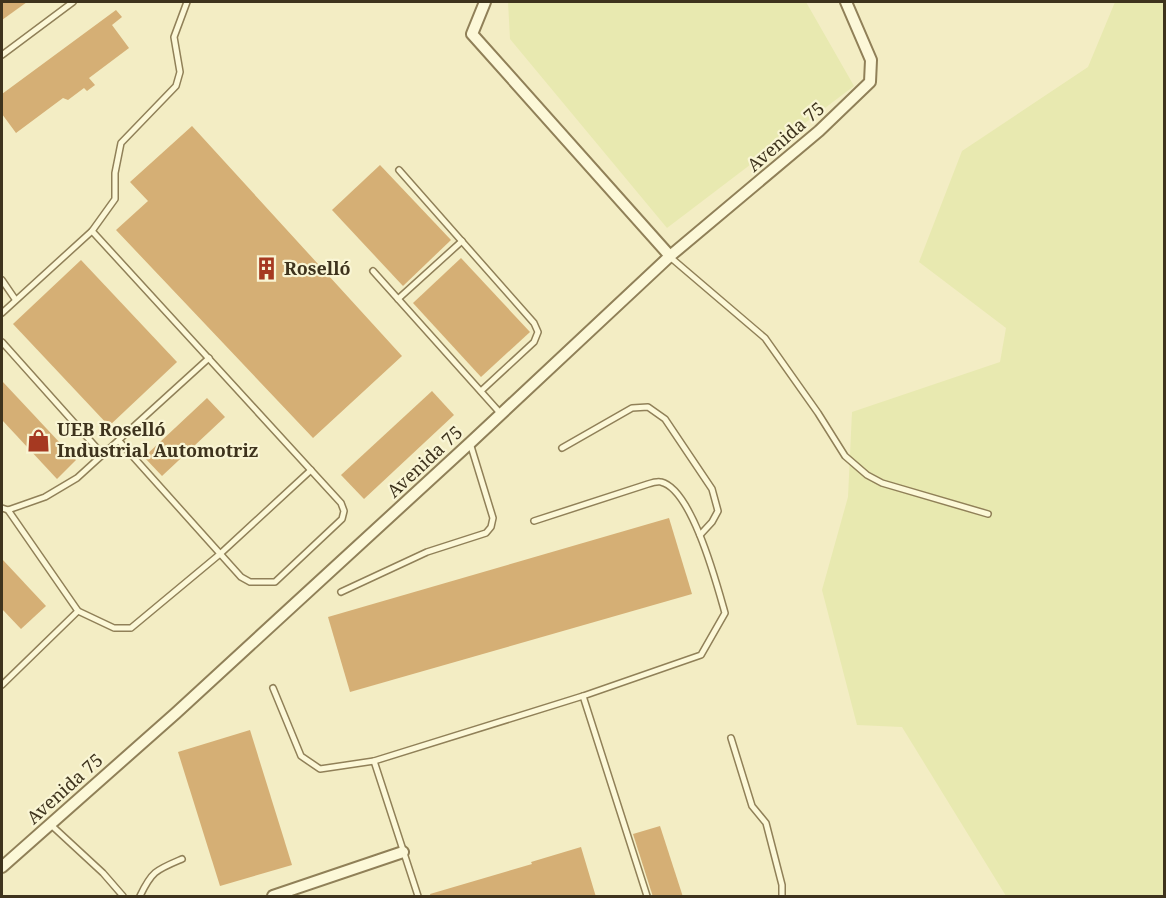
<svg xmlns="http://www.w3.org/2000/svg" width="1166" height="898" viewBox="0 0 1166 898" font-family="'Noto Serif',serif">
  <rect width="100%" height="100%" fill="#f3edc4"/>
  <!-- farmland -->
  <g fill="#e8e9b0">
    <path d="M 508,2 L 806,2 L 854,86 L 667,228 L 510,39 Z"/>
    <path d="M 1115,2 L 1164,2 L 1164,896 L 1006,896 L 902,727 L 857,725 L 822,590 L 848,497 L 852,412 L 1000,362 L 1006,328 L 919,262 L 962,151 L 1088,67 Z"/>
  </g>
  <!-- building -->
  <g fill="#d5af75">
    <path d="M 2,2 L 27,2 L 2,20 Z"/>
    <path d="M 116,10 L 122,17 L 112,25 L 129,48 L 89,78 L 95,85 L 87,91 L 84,88 L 68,100 L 63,98 L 16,133 L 2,114 L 2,94 Z"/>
    <path d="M 192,126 L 402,356 L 313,438 L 116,230 L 148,201 L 130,182 Z"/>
    <path d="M 380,165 L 451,240 L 403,286 L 332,210 Z"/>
    <path d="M 461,258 L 530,332 L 481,377 L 413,303 Z"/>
    <path d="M 81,260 L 177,362 L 109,426 L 13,324 Z"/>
    <path d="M 2,381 L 76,460 L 57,479 L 2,420 Z"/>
    <path d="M 432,391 L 454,415 L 364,499 L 341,475 Z"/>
    <path d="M 207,398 L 225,417 L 162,476 L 144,457 Z"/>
    <path d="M 669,518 L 692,594 L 350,692 L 328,617 Z"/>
    <path d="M 2,559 L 46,606 L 21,629 L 2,609 Z"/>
    <path d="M 250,730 L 292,865 L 220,886 L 178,752 Z"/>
    <path d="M 660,826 L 683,897 L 653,897 L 633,834 Z"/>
    <path d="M 581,847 L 596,897 L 431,897 L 430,894 L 532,864 L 531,862 Z"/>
  </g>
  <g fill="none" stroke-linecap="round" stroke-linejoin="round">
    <defs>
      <g id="lane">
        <path d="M 2,55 L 73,2"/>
        <path d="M 399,170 L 534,323 L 538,332 L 534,342 L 481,391"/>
        <path d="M 92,231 L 341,503 L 344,511 L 342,519 L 275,582 L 250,582 L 241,577 L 119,441"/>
        <path d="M 670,257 L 765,338 L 818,413 L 845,456 L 867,475 L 882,483 L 988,514"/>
        <path d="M 373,271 L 501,414"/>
        <path d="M 2,280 L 15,299"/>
        <path d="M 398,299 L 462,241"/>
        <path d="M 2,313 L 92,231 L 115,199 L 115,173 L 121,143 L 176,86 L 180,72 L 174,37 L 187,2"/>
        <path d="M 2,342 L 103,455"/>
        <path d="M 562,448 L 632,408 L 648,407 L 665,419 L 712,489 L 718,511 L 712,522 L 700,535"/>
        <path d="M 2,508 L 8,510 L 45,497 L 77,478 L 209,358"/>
        <path d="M 8,510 L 78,611 L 114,628 L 131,628 L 220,554 L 311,470"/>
        <path d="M 534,521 L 648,484 C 651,483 658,481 661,482 C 692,489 717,585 725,613 L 701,655 L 583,696"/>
        <path d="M 341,592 L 427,552 L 486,533 L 491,527 L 493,518 L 470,443"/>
        <path d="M 2,685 L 78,611"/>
        <path d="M 273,688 L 301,756 L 320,769 L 374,761"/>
        <path d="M 731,738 L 752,806 L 766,823 L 782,885 L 782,896"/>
        <path d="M 50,824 L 103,873 L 123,896"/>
        <path d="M 140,896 C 152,871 156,870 182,859"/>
        <path d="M 418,896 L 374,761 L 583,696 L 647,896"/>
      </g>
      <g id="street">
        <path d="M 485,2 L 472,34 L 670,256"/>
        <path d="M 2,867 L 176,713 L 470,443 L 670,256 L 819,131 L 870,82 L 871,60 L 846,2"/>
        <path d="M 273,896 L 403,852"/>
      </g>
    </defs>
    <!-- lane casing -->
    <use href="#lane" stroke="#908058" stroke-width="8"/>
    <!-- street casing -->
    <use href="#street" stroke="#908058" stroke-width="14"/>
    <!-- lane -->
    <use href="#lane" stroke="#fcf8d8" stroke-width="5"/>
    <!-- street -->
    <use href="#street" stroke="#fcf8d8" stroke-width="10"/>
  </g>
  <!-- icons -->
  <defs>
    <symbol id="building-bare" viewBox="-9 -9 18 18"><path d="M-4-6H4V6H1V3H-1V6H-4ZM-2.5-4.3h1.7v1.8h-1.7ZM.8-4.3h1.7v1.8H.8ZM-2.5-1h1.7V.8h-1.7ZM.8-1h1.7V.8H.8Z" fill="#a63921" stroke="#f9f5d4" stroke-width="2.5" paint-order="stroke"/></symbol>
    <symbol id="shop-bare" viewBox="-9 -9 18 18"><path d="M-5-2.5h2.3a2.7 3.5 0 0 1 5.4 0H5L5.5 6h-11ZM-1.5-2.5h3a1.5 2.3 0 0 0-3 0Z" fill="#a63921" stroke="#f9f5d4" stroke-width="2.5" paint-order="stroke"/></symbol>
  </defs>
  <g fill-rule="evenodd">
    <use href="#building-bare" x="250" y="252" width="33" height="33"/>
    <use href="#shop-bare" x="22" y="424" width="33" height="33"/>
  </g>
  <g text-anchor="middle" stroke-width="4.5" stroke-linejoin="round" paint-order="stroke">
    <!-- street labels -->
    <g font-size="18" fill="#3e331d" stroke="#f9f5d4">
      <text transform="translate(786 137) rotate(-41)" y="6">Avenida 75</text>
      <text transform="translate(425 462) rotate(-43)" y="6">Avenida 75</text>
      <text transform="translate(65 789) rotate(-42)" y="6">Avenida 75</text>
    </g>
    <!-- poi labels -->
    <g font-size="18" font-weight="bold" fill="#3e331d" stroke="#f9f5d4" text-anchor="start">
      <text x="284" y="275">Roselló</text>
      <text x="57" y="436">UEB Roselló<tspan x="57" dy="21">Industrial Automotriz</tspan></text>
    </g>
  </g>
  <!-- border -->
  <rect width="1166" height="898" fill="none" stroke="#3e331d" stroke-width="6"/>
</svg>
